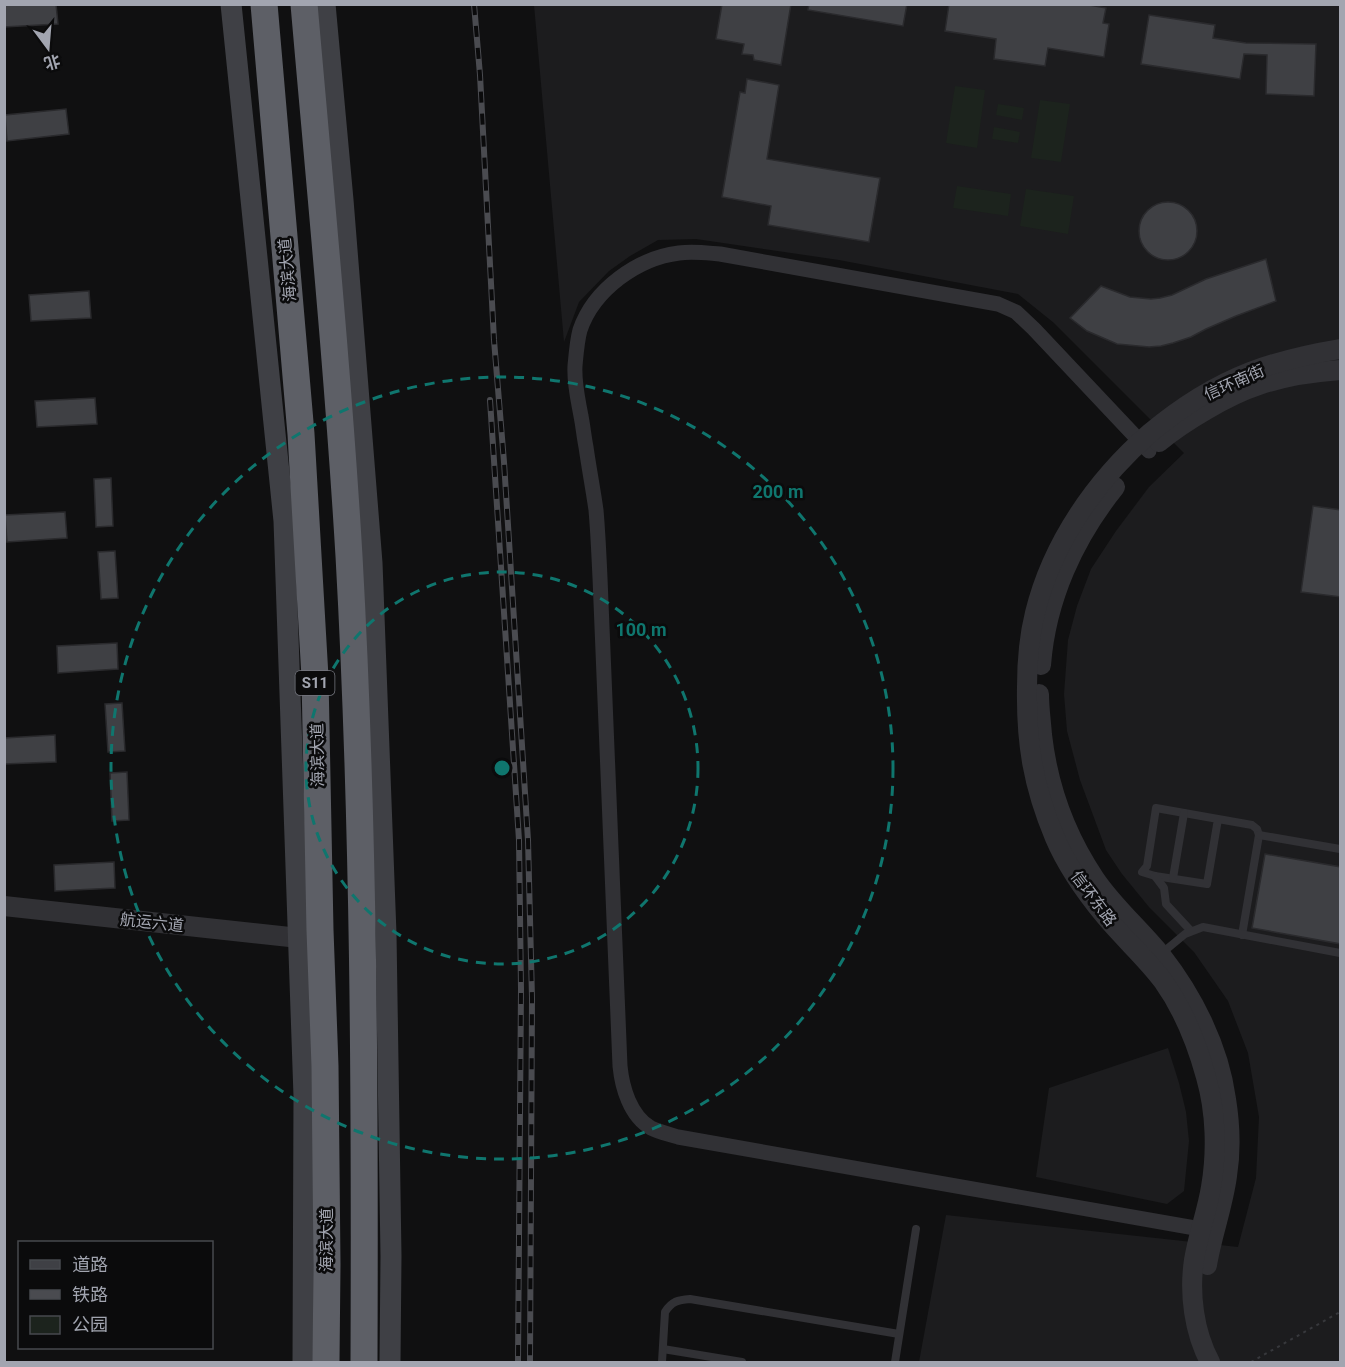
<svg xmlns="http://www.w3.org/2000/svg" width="1345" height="1367" viewBox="0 0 1345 1367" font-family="Roboto,'Noto Sans SC',sans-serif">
  <rect width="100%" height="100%" fill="#101011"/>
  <!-- built -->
  <g fill="#1c1c1e">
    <path d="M 534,5 L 1340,5 L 1340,1362 L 919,1362 L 946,1215 L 1238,1247 L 1256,1178 L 1259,1117 L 1248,1053 L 1228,1001 L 1194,952 L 1149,907 L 1122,874 L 1106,850 L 1080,780 L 1067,731 L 1064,694 L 1068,640 L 1077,606 L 1091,569 L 1116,531 L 1149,487 L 1184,453 L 1054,323 L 1018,294 L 839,260 L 696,239 L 658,240 L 630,256 L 609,271 L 579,302 L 564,342 Z"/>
    <path d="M 1168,1048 L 1179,1083 L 1186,1112 L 1189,1141 L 1184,1191 L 1167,1204 L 1036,1177 L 1049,1088 Z"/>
  </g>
  <!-- green -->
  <g fill="#1c231d">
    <path d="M 955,86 L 985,90 L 977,148 L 946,143 Z"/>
    <path d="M 1040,100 L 1070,104 L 1061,162 L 1031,158 Z"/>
    <path d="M 998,104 L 1024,108 L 1022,120 L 996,115 Z"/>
    <path d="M 994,127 L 1020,132 L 1018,143 L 992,139 Z"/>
    <path d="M 957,186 L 1011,194 L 1008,216 L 953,208 Z"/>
    <path d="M 1026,189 L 1074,196 L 1068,234 L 1020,226 Z"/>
  </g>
  <!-- building -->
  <g fill="#3f4044" stroke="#2a2a2d" stroke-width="1.5">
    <path d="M 4,4 L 56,4 L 58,24 L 4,27 Z"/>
    <path d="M 722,4 L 791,4 L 781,65 L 754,60 L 753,55 L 742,54 L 744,44 L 716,39 Z"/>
    <path d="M 809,4 L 907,4 L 903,26 L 808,10 Z"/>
    <path d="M 949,4 L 1084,4 L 1106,8 L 1103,23 L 1109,24 L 1104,57 L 1048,48 L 1045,66 L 994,59 L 996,39 L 945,31 Z"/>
    <path d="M 1149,15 L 1215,25 L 1213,38 L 1246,43 L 1316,44 L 1314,96 L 1266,94 L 1267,55 L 1244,54 L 1240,79 L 1141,64 Z"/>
    <path d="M 747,79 L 779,85 L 767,159 L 880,178 L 869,242 L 768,225 L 771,206 L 722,197 L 740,92 L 745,93 Z"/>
    <path d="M 66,109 L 69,134 L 7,141 L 5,115 Z"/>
    <circle cx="1168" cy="231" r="29"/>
    <path d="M 1266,259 L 1276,301 L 1236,316 L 1206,329 L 1191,337 L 1173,343 L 1161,346 L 1149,347 L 1117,344 L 1087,331 L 1070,318 L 1101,286 L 1130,297 L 1151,299 L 1160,298 L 1172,295 L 1206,279 Z"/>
    <path d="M 89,291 L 91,318 L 31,321 L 29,295 Z"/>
    <path d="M 95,398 L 97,424 L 37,427 L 35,401 Z"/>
    <path d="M 111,478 L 113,526 L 96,527 L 94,479 Z"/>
    <path d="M 1313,506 L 1341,510 L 1341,597 L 1301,592 Z"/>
    <path d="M 65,512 L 67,538 L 7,542 L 5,515 Z"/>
    <path d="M 115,551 L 118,598 L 101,599 L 98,552 Z"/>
    <path d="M 117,643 L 118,669 L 58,673 L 57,646 Z"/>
    <path d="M 122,703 L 125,751 L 108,752 L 105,704 Z"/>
    <path d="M 55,735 L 56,762 L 4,764 L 4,738 Z"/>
    <path d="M 127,772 L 129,820 L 112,821 L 110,773 Z"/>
    <path d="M 1265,854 L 1341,867 L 1341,944 L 1252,928 Z"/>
    <path d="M 114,862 L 115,888 L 55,891 L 54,865 Z"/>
  </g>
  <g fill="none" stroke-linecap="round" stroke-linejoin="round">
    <!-- path -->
    <path stroke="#37383c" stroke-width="2" stroke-dasharray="3 4.5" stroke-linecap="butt" d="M 1251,1362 L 1340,1312"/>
    <!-- service -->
    <g stroke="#313135" stroke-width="8">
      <path d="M 1218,819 L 1207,884 L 1155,876 L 1142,872 L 1147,866 L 1156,808 L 1252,825 L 1257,829 L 1259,835 L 1242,935"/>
      <path d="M 1259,835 L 1340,849"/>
      <path d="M 1155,876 L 1164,888 L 1166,904 L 1191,931"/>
      <path d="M 1173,878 L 1184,813"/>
      <path d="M 1162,953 L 1185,934 L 1203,927 L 1340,953"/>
      <path d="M 663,1349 L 742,1362"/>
      <path d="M 662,1362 L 665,1312 C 672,1301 678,1300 690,1299 L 899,1334"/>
      <path d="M 895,1362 L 916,1229"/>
    </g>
    <!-- minor -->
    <path stroke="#313135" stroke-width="15" d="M 1149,451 L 1034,329 L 1016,312 L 998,304 L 720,254 C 707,253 693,251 679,253 C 638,258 594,289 580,330 C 577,341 576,355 575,366 C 574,384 578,399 581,416 C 583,426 584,437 586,447 C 589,468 593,489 596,510 C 598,533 599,556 600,578 L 620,1066 C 622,1087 630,1116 651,1128 C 659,1132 669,1134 678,1137 L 1212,1231"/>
    <!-- tertiary -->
    <g stroke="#313135" stroke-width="20">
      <path d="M 1159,442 C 1183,422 1228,395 1259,385 C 1285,376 1313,372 1340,370"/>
      <path d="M 1041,665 C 1046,599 1074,538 1115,487"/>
      <path d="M 1039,694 C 1039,708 1041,721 1042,735 C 1048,787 1066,836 1095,879 C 1114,907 1140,929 1161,955 C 1193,996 1219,1047 1226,1099 C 1230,1124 1231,1151 1227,1176 C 1223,1206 1212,1235 1207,1265"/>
      <path d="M 4,906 L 299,938"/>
      <path d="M 1210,1362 C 1194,1332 1189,1294 1194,1260 C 1198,1235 1207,1212 1211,1187 C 1217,1152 1216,1112 1206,1077 C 1197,1044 1183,1009 1163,981 C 1146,958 1124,939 1105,916 C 1086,893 1067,866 1055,838 C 1033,786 1026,743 1027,687 C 1027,662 1029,637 1035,613 C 1052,543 1096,480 1150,433 C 1180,408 1214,386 1250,372 C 1279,361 1310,354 1340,349"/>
    </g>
    <!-- secondary -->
    <g stroke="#3f4045" stroke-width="21">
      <path d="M 231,4 L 284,521 L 304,1096 L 303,1362"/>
      <path d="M 325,4 L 343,200 L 372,563 L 386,934 L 391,1256 L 390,1362"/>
    </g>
    <!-- motorway -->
    <g stroke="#5d5f66" stroke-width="27">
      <path d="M 264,4 L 301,434 L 315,677 L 320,930 L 325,1066 L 327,1265 L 326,1362"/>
      <path d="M 304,4 C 320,188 338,372 349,556 C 364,825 365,1094 364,1362"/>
    </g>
    <defs>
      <g id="rail">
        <path d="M 474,4 L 480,75 L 494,340 L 504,462 L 528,840 L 532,998 L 530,1362"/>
        <path d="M 490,400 L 519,840 L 521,989 L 518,1362"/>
      </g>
    </defs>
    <!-- rail casing -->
    <use href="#rail" stroke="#4a4b50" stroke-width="6"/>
    <!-- rail -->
    <use href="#rail" stroke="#0b0b0c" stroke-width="4" stroke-dasharray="11" stroke-linecap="butt"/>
  </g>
  <!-- distance rings -->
  <g fill="none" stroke="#0f766e" stroke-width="3" stroke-dasharray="10 8">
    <circle cx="502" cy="768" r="196"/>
    <circle cx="502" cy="768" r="391"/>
  </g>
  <g text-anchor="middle" stroke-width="5" stroke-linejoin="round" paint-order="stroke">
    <!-- shield labels -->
    <rect fill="#0b0b0c" stroke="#75777f" stroke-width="1.5" x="295.5" y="671" width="39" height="24" rx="4.5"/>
    <g font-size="15" font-weight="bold" fill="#a2a5b0">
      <text x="315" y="688">S11</text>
    </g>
    <!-- street labels -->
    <g font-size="16" fill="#a2a5b0" stroke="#0b0b0c">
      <text transform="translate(287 270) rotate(-95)" y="6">海滨大道</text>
      <text transform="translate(1234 382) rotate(-24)" y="6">信环南街</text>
      <text transform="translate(317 755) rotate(-91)" y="6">海滨大道</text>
      <text transform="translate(1094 898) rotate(53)" y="6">信环东路</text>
      <text transform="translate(152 922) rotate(6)" y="6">航运六道</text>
      <text transform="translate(326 1240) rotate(-90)" y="6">海滨大道</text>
    </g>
  </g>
  <circle cx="502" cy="768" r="9" fill="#0f766e" stroke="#0b0b0c" stroke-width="3"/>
  <g font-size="18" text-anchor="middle" font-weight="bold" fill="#0f766e" stroke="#0b0b0c" stroke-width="5" stroke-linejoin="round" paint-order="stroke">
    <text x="778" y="498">200 m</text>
    <text x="641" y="636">100 m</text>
  </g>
  <!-- border -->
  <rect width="1345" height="1367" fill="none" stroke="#a2a5b0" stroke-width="12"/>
  <!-- legend -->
  <rect x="18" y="1241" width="195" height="108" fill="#0b0b0c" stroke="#47494e" stroke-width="1.5"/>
  <rect x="30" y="1260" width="30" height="9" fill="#3f4045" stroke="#47494e" stroke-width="1.5"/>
  <text x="72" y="1271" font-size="18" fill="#a2a5b0">道路</text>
  <rect x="30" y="1290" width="30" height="9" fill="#4a4b50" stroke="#47494e" stroke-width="1.5"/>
  <text x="72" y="1301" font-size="18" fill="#a2a5b0">铁路</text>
  <rect x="30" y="1316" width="30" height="18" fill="#1c231d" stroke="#47494e" stroke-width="1.5"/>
  <text x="72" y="1331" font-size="18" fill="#a2a5b0">公园</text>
  <!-- north arrow -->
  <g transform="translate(48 48) rotate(164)" stroke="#0b0b0c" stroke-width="4.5" paint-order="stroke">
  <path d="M0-4.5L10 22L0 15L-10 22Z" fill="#a2a5b0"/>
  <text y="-9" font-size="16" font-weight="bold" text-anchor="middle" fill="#a2a5b0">北</text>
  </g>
</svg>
